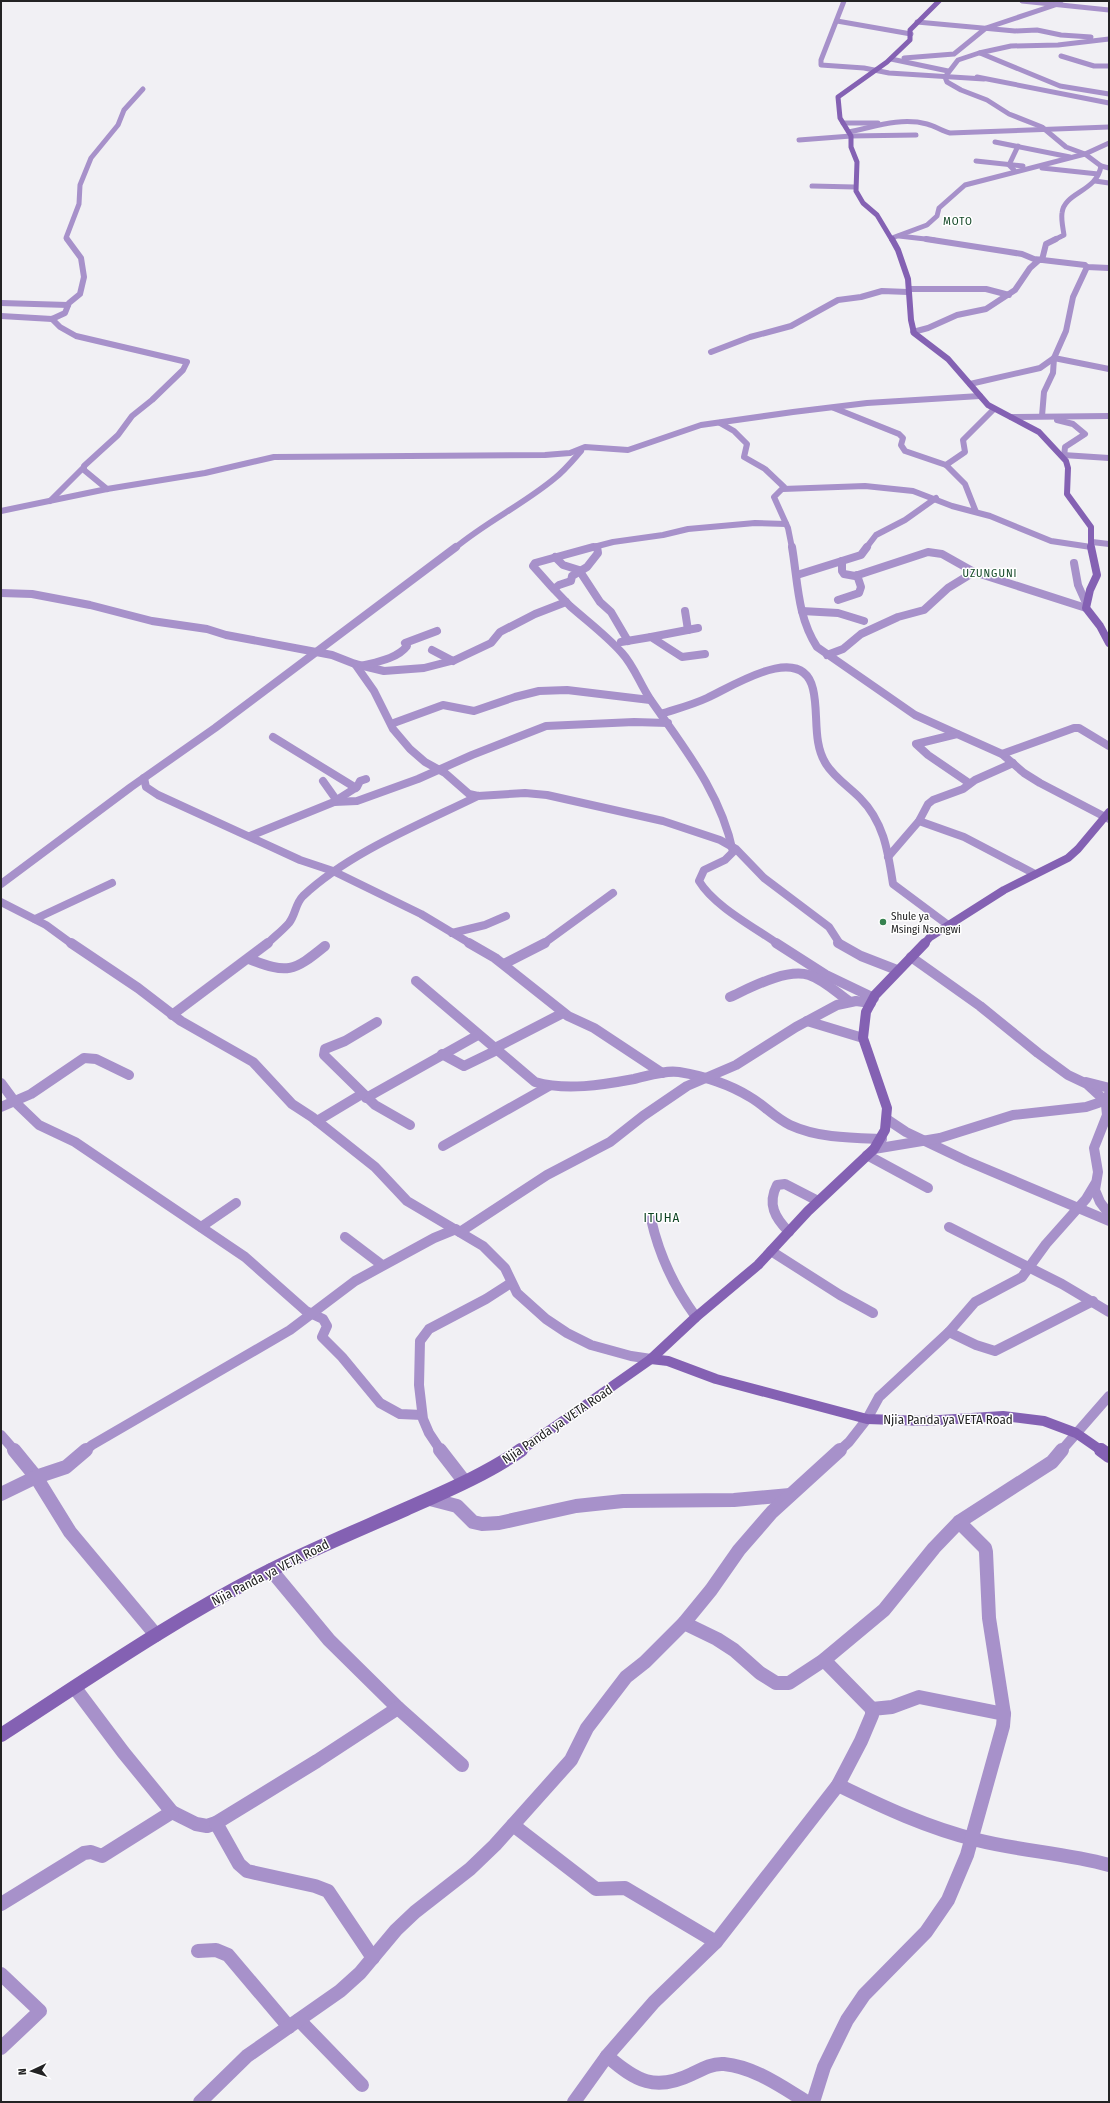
<svg xmlns="http://www.w3.org/2000/svg" width="1110" height="2103" viewBox="0 0 1110 2103" font-family="'Fira Sans Condensed',sans-serif">
  <rect width="100%" height="100%" fill="#f1f0f4"/>
  <g fill="none" stroke-linecap="round" stroke-linejoin="round">
    <!-- street-far4 -->
    <g stroke="#a791ca" stroke-width="5">
      <path d="M 844,1 L 821,60 L 821,65 L 864,68 L 889,73 L 984,79"/>
      <path d="M 1022,1 L 1109,10"/>
      <path d="M 837,21 L 911,34"/>
      <path d="M 917,22 L 1015,31 L 1037,30 L 1061,35 L 1091,37"/>
      <path d="M 1109,39 L 1058,45 L 1011,46 L 979,53 L 958,60 L 945,77 L 947,82 L 961,90 L 987,100 L 1009,114 L 1042,127 L 1066,147 L 1085,154 L 1101,166 L 1109,168"/>
      <path d="M 980,53 L 1060,86 L 1109,94"/>
      <path d="M 1061,56 L 1094,66 L 1109,66"/>
      <path d="M 904,58 L 954,54 L 986,28 L 1055,5 L 1061,1"/>
      <path d="M 891,59 L 948,71"/>
      <path d="M 977,77 L 1109,103"/>
      <path d="M 843,123 L 878,123"/>
      <path d="M 849,132 C 874,127 900,117 927,124 C 935,126 942,131 950,133 L 1109,127"/>
      <path d="M 799,140 L 851,136 L 916,135"/>
      <path d="M 995,142 L 1070,157"/>
      <path d="M 976,161 L 1023,166"/>
      <path d="M 1042,168 L 1098,174"/>
      <path d="M 1014,170 L 1009,165 L 1018,146"/>
      <path d="M 1095,181 L 1109,183"/>
      <path d="M 812,186 L 854,187"/>
      <path d="M 899,236 L 934,240"/>
      <path d="M 892,238 L 927,225 L 937,216 L 939,208 L 965,185 L 1085,154 L 1109,143"/>
      <path d="M 68,240 L 66,238 L 79,204 L 80,185 L 91,158 L 118,125 L 124,110 L 143,89"/>
      <path d="M 1054,240 L 1064,235 C 1063,228 1061,220 1062,213 C 1064,192 1097,192 1101,166"/>
    </g>
    <!-- street-far3 -->
    <g stroke="#a791ca" stroke-width="6">
      <path d="M 926,239 L 1022,254 L 1034,259 L 1085,265 L 1087,267 L 1109,268"/>
      <path d="M 1042,260 L 1046,244 L 1056,239"/>
      <path d="M 909,289 L 986,289 L 1009,295"/>
      <path d="M 1,303 L 68,305"/>
      <path d="M 1,316 L 52,319 L 65,313 L 69,303 L 80,294 L 84,277 L 81,258 L 67,239"/>
      <path d="M 52,319 L 60,327 L 76,336 L 187,362 L 183,370 L 152,400 L 132,416 L 118,435 L 84,466 L 84,470 L 107,489"/>
      <path d="M 913,332 L 928,328 L 957,315 L 986,309 L 1015,290 L 1030,268 L 1039,260"/>
      <path d="M 711,352 L 750,337 L 791,326 L 838,300 L 861,297 L 882,291 L 908,292"/>
      <path d="M 970,384 L 1040,368 L 1054,358 L 1066,331 L 1073,297 L 1087,267"/>
      <path d="M 834,408 L 899,434 L 903,438 L 901,445 L 905,451 L 946,465"/>
      <path d="M 1042,416 L 1044,392 L 1053,373 L 1054,358 L 1109,369"/>
      <path d="M 1011,417 L 1109,416"/>
      <path d="M 1057,420 L 1073,424 L 1085,434 L 1065,447 L 1064,457"/>
      <path d="M 720,423 L 734,431 L 747,444 L 744,457 L 765,469 L 784,487 L 774,497 L 788,528 L 792,548"/>
      <path d="M 1063,455 L 1109,458"/>
      <path d="M 783,489 L 865,486 L 913,491 L 952,506 L 990,516 L 1051,541 L 1091,547"/>
      <path d="M 50,501 L 83,468"/>
      <path d="M 1,511 L 107,489 L 205,473 L 274,457 L 545,455 L 570,453 L 585,447 L 628,450 L 701,425 L 793,412 L 867,403 L 980,396"/>
      <path d="M 976,512 L 965,484 L 946,465 L 965,452 L 963,440 L 994,409"/>
      <path d="M 1092,542 L 1109,544"/>
      <path d="M 455,548 C 486,522 524,504 555,478 C 565,470 573,460 581,451"/>
      <path d="M 590,548 L 613,542 L 663,535 L 688,529 L 755,523 L 786,524"/>
      <path d="M 866,548 L 876,535 L 905,520 L 936,498"/>
    </g>
    <!-- street-far2 -->
    <g stroke="#a791ca" stroke-width="8">
      <path d="M 593,547 L 535,563 L 533,566 C 545,580 557,593 570,606 C 587,621 606,635 622,653 C 634,666 640,684 650,699 C 684,748 721,793 733,852 L 725,860 L 704,870 L 699,881 C 714,906 754,927 778,944"/>
      <path d="M 792,547 C 798,582 797,616 817,647 L 915,715 L 1002,754 L 1024,773 L 1040,783 L 1109,819"/>
      <path d="M 555,557 L 563,565 L 579,570 L 600,602 L 611,612 L 628,641"/>
      <path d="M 842,561 L 842,571 L 844,574 L 855,576 L 928,552 L 942,554 L 974,572 L 1086,608"/>
      <path d="M 1074,563 L 1078,585 L 1086,603"/>
      <path d="M 797,575 L 861,555 L 867,547"/>
      <path d="M 554,589 L 559,585 L 571,581 L 572,576 L 587,567 L 598,553 L 597,547"/>
      <path d="M 1,593 L 32,594 L 90,605 L 152,621 L 207,629 L 226,635 L 332,655 L 355,664 L 384,671 L 424,668 L 455,660 L 491,643 L 500,632 L 535,614 L 566,602"/>
      <path d="M 838,600 L 859,593 L 861,587 L 857,575"/>
      <path d="M 685,611 L 688,630"/>
      <path d="M 802,611 L 838,613 L 864,621"/>
      <path d="M 651,637 L 698,628"/>
      <path d="M 621,642 L 651,637 L 682,657 L 705,654"/>
      <path d="M 432,650 L 453,661"/>
      <path d="M 827,655 L 843,649 L 861,634 L 898,617 L 924,610 L 948,588 L 974,572"/>
      <path d="M 355,664 L 374,691 L 393,729 L 410,749 L 425,762 L 445,773 L 469,794 L 478,796 L 525,793 L 547,795 L 663,821 L 720,840 L 736,849 L 764,878 L 829,927 L 840,944"/>
      <path d="M 361,666 C 376,662 397,659 407,646 L 405,643 L 437,631"/>
      <path d="M 661,714 C 676,709 692,705 707,698 C 733,686 802,641 813,689 C 819,713 812,742 826,764 C 834,777 849,787 860,798 C 884,822 888,852 893,884 L 948,925"/>
      <path d="M 391,724 L 443,705 L 474,711 L 515,697 L 539,691 L 567,690 L 650,700"/>
      <path d="M 957,734 L 916,744 L 928,755 L 969,783"/>
      <path d="M 273,737 L 356,788"/>
      <path d="M 1002,754 L 1074,728 L 1079,728 L 1109,746"/>
      <path d="M 144,778 L 146,787 L 158,795 L 300,860 L 333,871 L 421,914 L 471,944"/>
      <path d="M 335,801 L 357,787 L 360,781 L 366,779"/>
      <path d="M 334,802 L 357,801 L 418,779 L 472,755 L 546,726 L 634,722 L 668,723"/>
      <path d="M 919,821 L 964,837 L 1035,874"/>
      <path d="M 250,836 L 334,802 L 335,798 L 323,781"/>
      <path d="M 888,857 L 919,821 L 928,804 L 933,800 L 963,789 L 975,780 L 1013,763"/>
      <path d="M 1,884 L 131,787 L 215,728 L 456,547"/>
      <path d="M 1,902 L 46,925 L 72,944"/>
      <path d="M 35,919 L 112,883"/>
      <path d="M 452,933 L 485,925 L 506,916"/>
      <path d="M 267,944 C 274,937 283,930 289,923 C 296,914 295,904 303,896 C 350,852 421,824 478,796"/>
      <path d="M 543,944 L 613,893"/>
    </g>
    <!-- street-far1 -->
    <g stroke="#a791ca" stroke-width="10">
      <path d="M 71,943 L 138,988 L 181,1021 L 253,1062 L 292,1104 L 312,1117 L 375,1167 L 407,1201 L 483,1246 L 505,1268 L 517,1293 L 546,1319 L 567,1333 L 591,1345 L 631,1356 L 651,1359"/>
      <path d="M 469,943 L 495,958 L 568,1016 L 594,1028 L 662,1073"/>
      <path d="M 776,943 L 826,975 L 874,998"/>
      <path d="M 838,943 L 861,956 L 897,970"/>
      <path d="M 911,957 L 980,1006 L 1038,1053 L 1068,1075 L 1087,1084 L 1099,1095 L 1106,1105 L 1107,1115 L 1094,1148 L 1098,1172 L 1095,1190 L 1100,1202 L 1109,1214"/>
      <path d="M 249,959 C 288,974 293,972 325,946"/>
      <path d="M 504,964 L 545,943"/>
      <path d="M 416,981 L 535,1082 C 566,1091 602,1085 634,1079 C 648,1076 664,1070 679,1072 C 703,1076 729,1084 750,1097 C 764,1105 775,1118 790,1125 C 818,1138 851,1138 882,1139"/>
      <path d="M 730,997 C 750,988 786,968 809,975 C 824,980 837,993 850,1002"/>
      <path d="M 172,1015 L 268,943"/>
      <path d="M 807,1021 L 863,1038"/>
      <path d="M 377,1022 L 345,1041 L 325,1049 L 324,1055 L 375,1105 L 410,1125"/>
      <path d="M 495,1048 L 563,1013"/>
      <path d="M 442,1054 L 464,1066 L 497,1050"/>
      <path d="M 1086,1082 L 1109,1088"/>
      <path d="M 1,1083 L 15,1102 L 39,1125 L 75,1142 L 245,1257 L 306,1311 L 323,1319 L 327,1326 L 322,1337 L 342,1357 L 380,1403 L 400,1414 L 422,1415"/>
      <path d="M 366,1098 L 478,1035"/>
      <path d="M 1,1107 L 31,1094 L 84,1058 L 96,1059 L 129,1075"/>
      <path d="M 888,1120 L 906,1132 L 967,1161 L 1109,1221"/>
      <path d="M 317,1121 L 362,1094"/>
      <path d="M 443,1146 L 549,1086"/>
      <path d="M 874,1149 L 940,1138 L 1013,1115 L 1086,1107 L 1098,1103 L 1109,1095"/>
      <path d="M 867,1155 L 928,1188"/>
      <path d="M 651,1219 C 659,1255 674,1287 696,1317"/>
      <path d="M 201,1227 L 236,1203"/>
      <path d="M 949,1227 L 1062,1284 L 1109,1312"/>
      <path d="M 460,1232 L 547,1175 L 610,1142 L 643,1116 L 687,1086 L 736,1065 L 796,1027 L 837,1005 L 856,1001 L 871,1003"/>
      <path d="M 789,1232 C 775,1218 767,1204 777,1185 L 785,1184 L 818,1201"/>
      <path d="M 345,1237 L 382,1265"/>
      <path d="M 771,1251 L 840,1295 L 873,1313"/>
      <path d="M 949,1332 L 976,1345 L 995,1351 L 1093,1301"/>
      <path d="M 1,1435 L 15,1451"/>
      <path d="M 85,1451 L 92,1445 L 290,1330 L 355,1281 L 434,1238 L 456,1229"/>
      <path d="M 441,1451 L 429,1433 L 423,1419 L 419,1385 L 420,1341 L 429,1329 L 486,1299 L 511,1283"/>
      <path d="M 839,1451 L 849,1442 L 867,1419 L 879,1397 L 949,1332 L 975,1302 L 1022,1277 L 1046,1244 L 1086,1199 L 1095,1184"/>
      <path d="M 1061,1451 L 1109,1396"/>
    </g>
    <!-- street -->
    <g stroke="#a791ca" stroke-width="14">
      <path d="M 14,1450 L 36,1477 L 70,1532 L 156,1635"/>
      <path d="M 440,1450 L 464,1481"/>
      <path d="M 1,1494 L 36,1477 L 66,1467 L 86,1450"/>
      <path d="M 430,1499 L 457,1506 L 473,1522 L 482,1524 L 499,1523 L 576,1506 L 623,1501 L 734,1500 L 790,1495"/>
      <path d="M 271,1570 L 329,1640 L 398,1708 L 462,1765"/>
      <path d="M 684,1623 L 717,1639 L 734,1650 L 760,1673 L 776,1683 L 789,1683 L 824,1660 L 884,1610 L 934,1548 L 959,1522 L 1052,1462 L 1062,1450"/>
      <path d="M 75,1688 L 123,1752 L 172,1812 L 196,1824 L 207,1826 L 216,1823 L 317,1761 L 398,1708"/>
      <path d="M 872,1709 L 892,1707 L 919,1697 L 1004,1714"/>
      <path d="M 838,1785 C 883,1807 928,1828 977,1840 C 1020,1851 1066,1853 1109,1865"/>
      <path d="M 216,1823 L 239,1864 L 247,1871 L 315,1886 L 328,1891 L 373,1958"/>
      <path d="M 513,1825 L 596,1889 L 625,1888 L 716,1942"/>
      <path d="M 1,1904 L 84,1853 L 91,1852 L 102,1856 L 172,1812"/>
      <path d="M 198,1951 L 216,1950 L 228,1955 L 289,2027"/>
      <path d="M 1,1974 L 40,2011 L 1,2048"/>
      <path d="M 299,2020 L 362,2085"/>
      <path d="M 607,2056 C 636,2081 655,2092 692,2074 C 702,2069 713,2063 724,2064 C 755,2067 782,2087 807,2102"/>
      <path d="M 200,2102 L 247,2056 L 340,1991 L 360,1973 L 396,1930 L 415,1912 L 470,1869 L 495,1845 L 571,1760 L 587,1728 L 626,1677 L 645,1662 L 684,1623 L 711,1590 L 739,1550 L 772,1512 L 840,1450"/>
      <path d="M 574,2102 L 607,2056 L 654,2002 L 716,1942 L 838,1785 L 861,1741 L 872,1715 L 872,1709 L 824,1660"/>
      <path d="M 813,2102 L 824,2067 L 847,2020 L 864,1995 L 926,1932 L 948,1900 L 967,1855 L 1003,1726 L 1004,1714 L 989,1618 L 986,1552 L 985,1548 L 959,1522"/>
    </g>
    <!-- secondary-far4 -->
    <path stroke="#8461b3" stroke-width="5" d="M 892,240 L 877,215 L 863,203 L 856,191 L 857,162 L 851,147 L 851,136 L 840,118 L 838,97 L 887,62 L 910,40 L 910,30 L 939,1"/>
    <!-- secondary-far3 -->
    <path stroke="#8461b3" stroke-width="6" d="M 892,239 L 898,250 L 908,279 L 911,320 L 914,333 L 948,359 L 988,405 L 1039,432 L 1066,461 L 1068,468 L 1067,494 L 1091,527 L 1091,548"/>
    <!-- secondary-far2 -->
    <g stroke="#8461b3" stroke-width="8">
      <path d="M 1091,547 L 1097,575 L 1090,590 L 1086,608 L 1100,626 L 1109,643"/>
      <path d="M 924,944 L 930,937 L 1004,890 L 1068,858 L 1078,849 L 1109,812"/>
    </g>
    <!-- secondary-far1 -->
    <g stroke="#8461b3" stroke-width="10">
      <path d="M 651,1359 L 668,1361 L 716,1379 L 867,1419 L 924,1421 L 1003,1416 L 1044,1421 L 1076,1433 L 1102,1451"/>
      <path d="M 520,1451 L 651,1359 L 696,1317 L 758,1265 L 808,1211 L 874,1149 L 885,1130 L 887,1108 L 863,1038 L 866,1012 L 875,995 L 925,943"/>
    </g>
    <!-- secondary -->
    <g stroke="#8461b3" stroke-width="14">
      <path d="M 1101,1450 L 1109,1456"/>
      <path d="M 1,1735 C 89,1678 177,1617 271,1570 C 315,1548 361,1529 406,1509 C 444,1492 487,1474 521,1450"/>
    </g>
  </g>
  <!-- markers -->
  <circle fill="#36814f" stroke="#fff" stroke-width="1.5" cx="883" cy="922" r="4"/>
  <g text-anchor="middle" stroke-width="3" stroke-linejoin="round" paint-order="stroke">
    <!-- far-quarter labels -->
    <g font-size="11" letter-spacing="1" fill="#104524" stroke="#fff">
      <text x="958" y="225">MOTO</text>
      <text x="990" y="577">UZUNGUNI</text>
    </g>
    <!-- poi labels -->
    <g font-size="11" fill="#232324" stroke="#fff" text-anchor="start">
      <text x="891" y="920">Shule ya<tspan x="891" dy="13">Msingi Nsongwi</tspan></text>
    </g>
    <!-- quarter labels -->
    <g font-size="13" letter-spacing="1" fill="#104524" stroke="#fff">
      <text x="662" y="1222">ITUHA</text>
    </g>
    <!-- near-street labels -->
    <g font-size="13" fill="#232324" stroke="#fff">
      <text x="948" y="1424">Njia Panda ya VETA Road</text>
      <text transform="translate(557 1424) rotate(-34)" y="5">Njia Panda ya VETA Road</text>
      <text transform="translate(270 1572) rotate(-27)" y="5">Njia Panda ya VETA Road</text>
    </g>
  </g>
  <!-- border -->
  <rect width="1110" height="2103" fill="none" stroke="#232324" stroke-width="4"/>
  <!-- north arrow -->
  <g transform="translate(32 2071) rotate(266)" stroke="#ffffff" stroke-width="3" paint-order="stroke">
  <path d="M0-3L7 15L0 10L-7 15Z" fill="#232324"/>
  <text y="-6" font-size="11" font-weight="bold" text-anchor="middle" fill="#232324">N</text>
  </g>
</svg>
